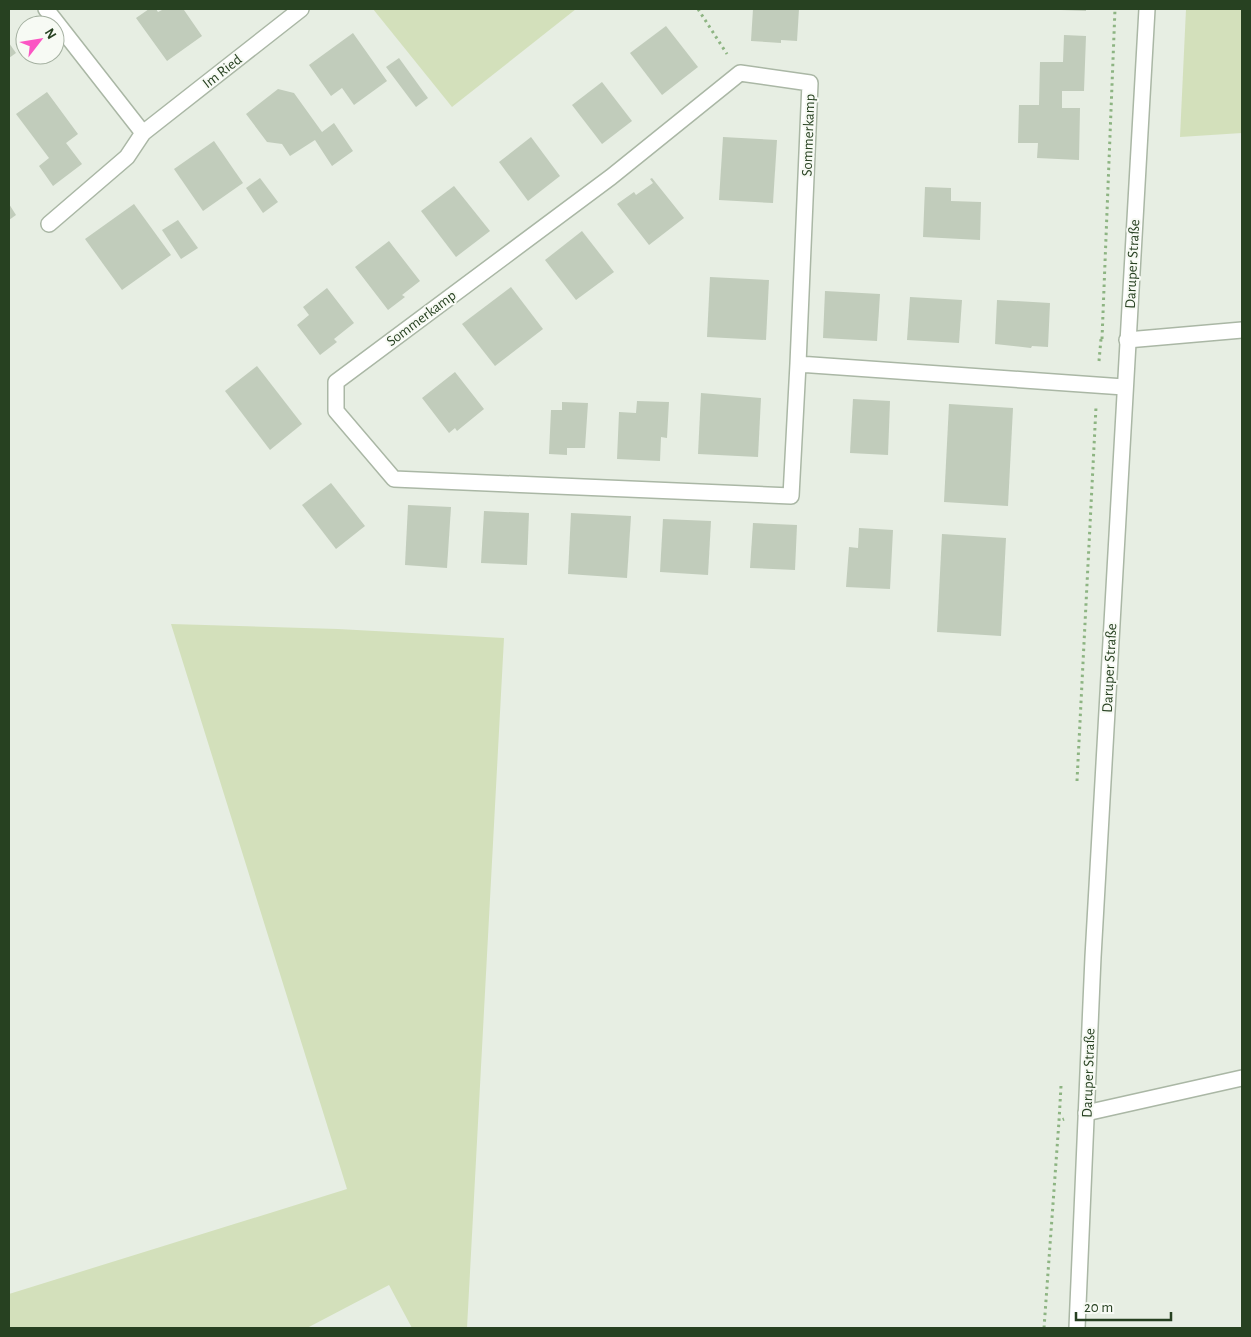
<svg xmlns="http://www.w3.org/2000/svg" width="1251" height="1337" viewBox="0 0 1251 1337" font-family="'Alegreya Sans',sans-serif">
  <rect width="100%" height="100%" fill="#e7eee3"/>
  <!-- green -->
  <g fill="#d3e0bb">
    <path d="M 373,9 L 576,9 L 452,107 Z"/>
    <path d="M 1186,9 L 1242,9 L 1242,133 L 1180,137 Z"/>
    <path d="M 171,624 L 338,629 L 504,638 L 467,1328 L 412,1328 L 389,1285 L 307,1328 L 9,1328 L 9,1294 L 347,1189 Z"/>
  </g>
  <!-- building -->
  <g fill="#c1ccbb">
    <path d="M 149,9 L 156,9 L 158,12 L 164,9 L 186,9 L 184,10 L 202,36 L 167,61 L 136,18 Z"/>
    <path d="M 753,9 L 799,9 L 797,41 L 781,40 L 781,43 L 751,41 Z"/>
    <path d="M 1061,9 L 1086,9 L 1086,11 L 1061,10 Z"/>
    <path d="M 666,26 L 698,67 L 662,95 L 630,53 Z"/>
    <path d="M 353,33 L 387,81 L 354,105 L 342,88 L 331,96 L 309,65 Z"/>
    <path d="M 1064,35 L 1086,36 L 1084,91 L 1062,91 L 1062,108 L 1080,108 L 1079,160 L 1037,158 L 1038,143 L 1018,143 L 1019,105 L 1039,105 L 1040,62 L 1063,62 Z"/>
    <path d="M 9,43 L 16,53 L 9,58 Z"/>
    <path d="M 399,58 L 428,98 L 416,107 L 386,67 Z"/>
    <path d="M 602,82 L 632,121 L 602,144 L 572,105 Z"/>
    <path d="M 278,89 L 294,93 L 322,132 L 334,123 L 353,151 L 332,166 L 315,140 L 290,156 L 282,144 L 267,142 L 246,114 Z"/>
    <path d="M 47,92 L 78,134 L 66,143 L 82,164 L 53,186 L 39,166 L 49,158 L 16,114 Z"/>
    <path d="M 531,137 L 560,176 L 528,201 L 499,162 Z"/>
    <path d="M 723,137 L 777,140 L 773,203 L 719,200 Z"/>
    <path d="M 214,141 L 243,183 L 203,211 L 174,169 Z"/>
    <path d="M 260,178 L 278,202 L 263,213 L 246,188 Z"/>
    <path d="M 652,178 L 684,218 L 649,245 L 617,204 L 634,192 L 636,195 L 653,183 L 650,179 Z"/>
    <path d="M 454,186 L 490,231 L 456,257 L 421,211 Z"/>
    <path d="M 925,187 L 951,188 L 951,201 L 981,202 L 980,240 L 923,237 Z"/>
    <path d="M 9,204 L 16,215 L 9,220 Z"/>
    <path d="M 134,204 L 171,255 L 122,290 L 85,239 Z"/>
    <path d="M 178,220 L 198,248 L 181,259 L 162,230 Z"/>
    <path d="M 582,231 L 614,272 L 576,300 L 545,260 Z"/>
    <path d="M 389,241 L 420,281 L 402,295 L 405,297 L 388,310 L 355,267 Z"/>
    <path d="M 710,277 L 769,280 L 766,340 L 707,337 Z"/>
    <path d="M 511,287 L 543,329 L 495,366 L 462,324 Z"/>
    <path d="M 327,288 L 354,323 L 334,339 L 337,342 L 320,355 L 297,325 L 309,315 L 303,307 Z"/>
    <path d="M 825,291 L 880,294 L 877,341 L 823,338 Z"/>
    <path d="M 910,297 L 962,300 L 959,343 L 907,340 Z"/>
    <path d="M 997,300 L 1050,303 L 1048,347 L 1032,346 L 1031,348 L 995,344 Z"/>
    <path d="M 257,366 L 302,424 L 270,450 L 225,391 Z"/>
    <path d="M 455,372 L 484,409 L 457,431 L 455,428 L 449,433 L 422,398 Z"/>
    <path d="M 701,393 L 761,398 L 758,457 L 698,454 Z"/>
    <path d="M 853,399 L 890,401 L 888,455 L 850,453 Z"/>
    <path d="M 637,401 L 669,402 L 667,438 L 661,437 L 660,461 L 617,459 L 619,412 L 636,413 Z"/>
    <path d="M 562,402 L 588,403 L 585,448 L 567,448 L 567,455 L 549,454 L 551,410 L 562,410 Z"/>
    <path d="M 949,404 L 1013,408 L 1008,506 L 944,502 Z"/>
    <path d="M 331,483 L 365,526 L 336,549 L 302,505 Z"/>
    <path d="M 408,505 L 451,507 L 447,568 L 405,565 Z"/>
    <path d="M 484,511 L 529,513 L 527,565 L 481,563 Z"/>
    <path d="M 571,513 L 631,516 L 627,578 L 568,574 Z"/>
    <path d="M 663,519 L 711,521 L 708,575 L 660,572 Z"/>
    <path d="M 753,523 L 797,525 L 795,570 L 750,568 Z"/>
    <path d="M 859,528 L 893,530 L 890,589 L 846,587 L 849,547 L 858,548 Z"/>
    <path d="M 942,534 L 1006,538 L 1001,636 L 937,632 Z"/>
  </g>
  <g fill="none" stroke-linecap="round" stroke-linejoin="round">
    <defs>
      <g id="minor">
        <path d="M 46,9 L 143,133"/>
        <path d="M 49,224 L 127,157 L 143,133 L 301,9"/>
        <path d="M 1127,340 L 1242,330"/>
        <path d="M 798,364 L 791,496 L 394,479 L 336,411 L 336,382 L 611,177 L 740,73 L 810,83 L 798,364 L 1124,387"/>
        <path d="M 1086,1113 L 1242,1078"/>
        <path d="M 1077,1328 L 1093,957 L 1147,9"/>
      </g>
    </defs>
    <!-- minor casing -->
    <use href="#minor" stroke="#aab7a5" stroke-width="18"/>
    <!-- path -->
    <g stroke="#8db482" stroke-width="3" stroke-dasharray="2.5 4" stroke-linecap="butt">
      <path d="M 698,9 L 727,54"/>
      <path d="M 1102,339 L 1115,9"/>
      <path d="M 1099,361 L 1101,339"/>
      <path d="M 1077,781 L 1096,407"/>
      <path d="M 1061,1086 L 1059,1121 L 1064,1119"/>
      <path d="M 1044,1328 L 1059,1121"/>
    </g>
    <!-- minor -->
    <use href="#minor" stroke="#fff" stroke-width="15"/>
  </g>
  <g text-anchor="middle" stroke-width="4" stroke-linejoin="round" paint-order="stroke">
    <!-- street labels -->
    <g font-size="15" fill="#274121" stroke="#f7faf4">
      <text transform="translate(222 71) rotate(-38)" y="5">Im Ried</text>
      <text transform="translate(808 135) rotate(-88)" y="5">Sommerkamp</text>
      <text transform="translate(1132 264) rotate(-87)" y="5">Daruper Straße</text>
      <text transform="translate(421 318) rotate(-37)" y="5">Sommerkamp</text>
      <text transform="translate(1109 668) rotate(-87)" y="5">Daruper Straße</text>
      <text transform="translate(1088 1073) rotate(-88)" y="5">Daruper Straße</text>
    </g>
  </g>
  <!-- border -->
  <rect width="1251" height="1337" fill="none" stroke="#274121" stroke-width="20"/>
  <!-- north arrow -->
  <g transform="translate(40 40) rotate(59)"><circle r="24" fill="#f7faf4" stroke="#a4b0a0"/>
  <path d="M0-4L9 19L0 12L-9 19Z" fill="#fb55c3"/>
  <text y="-8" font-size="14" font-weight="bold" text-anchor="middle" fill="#274121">N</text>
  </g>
  <!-- scale -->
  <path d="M1076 1312v8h95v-8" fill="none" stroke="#274121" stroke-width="2.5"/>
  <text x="1084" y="1312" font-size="15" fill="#274121" stroke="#f7faf4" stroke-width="4" paint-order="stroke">20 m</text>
</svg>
